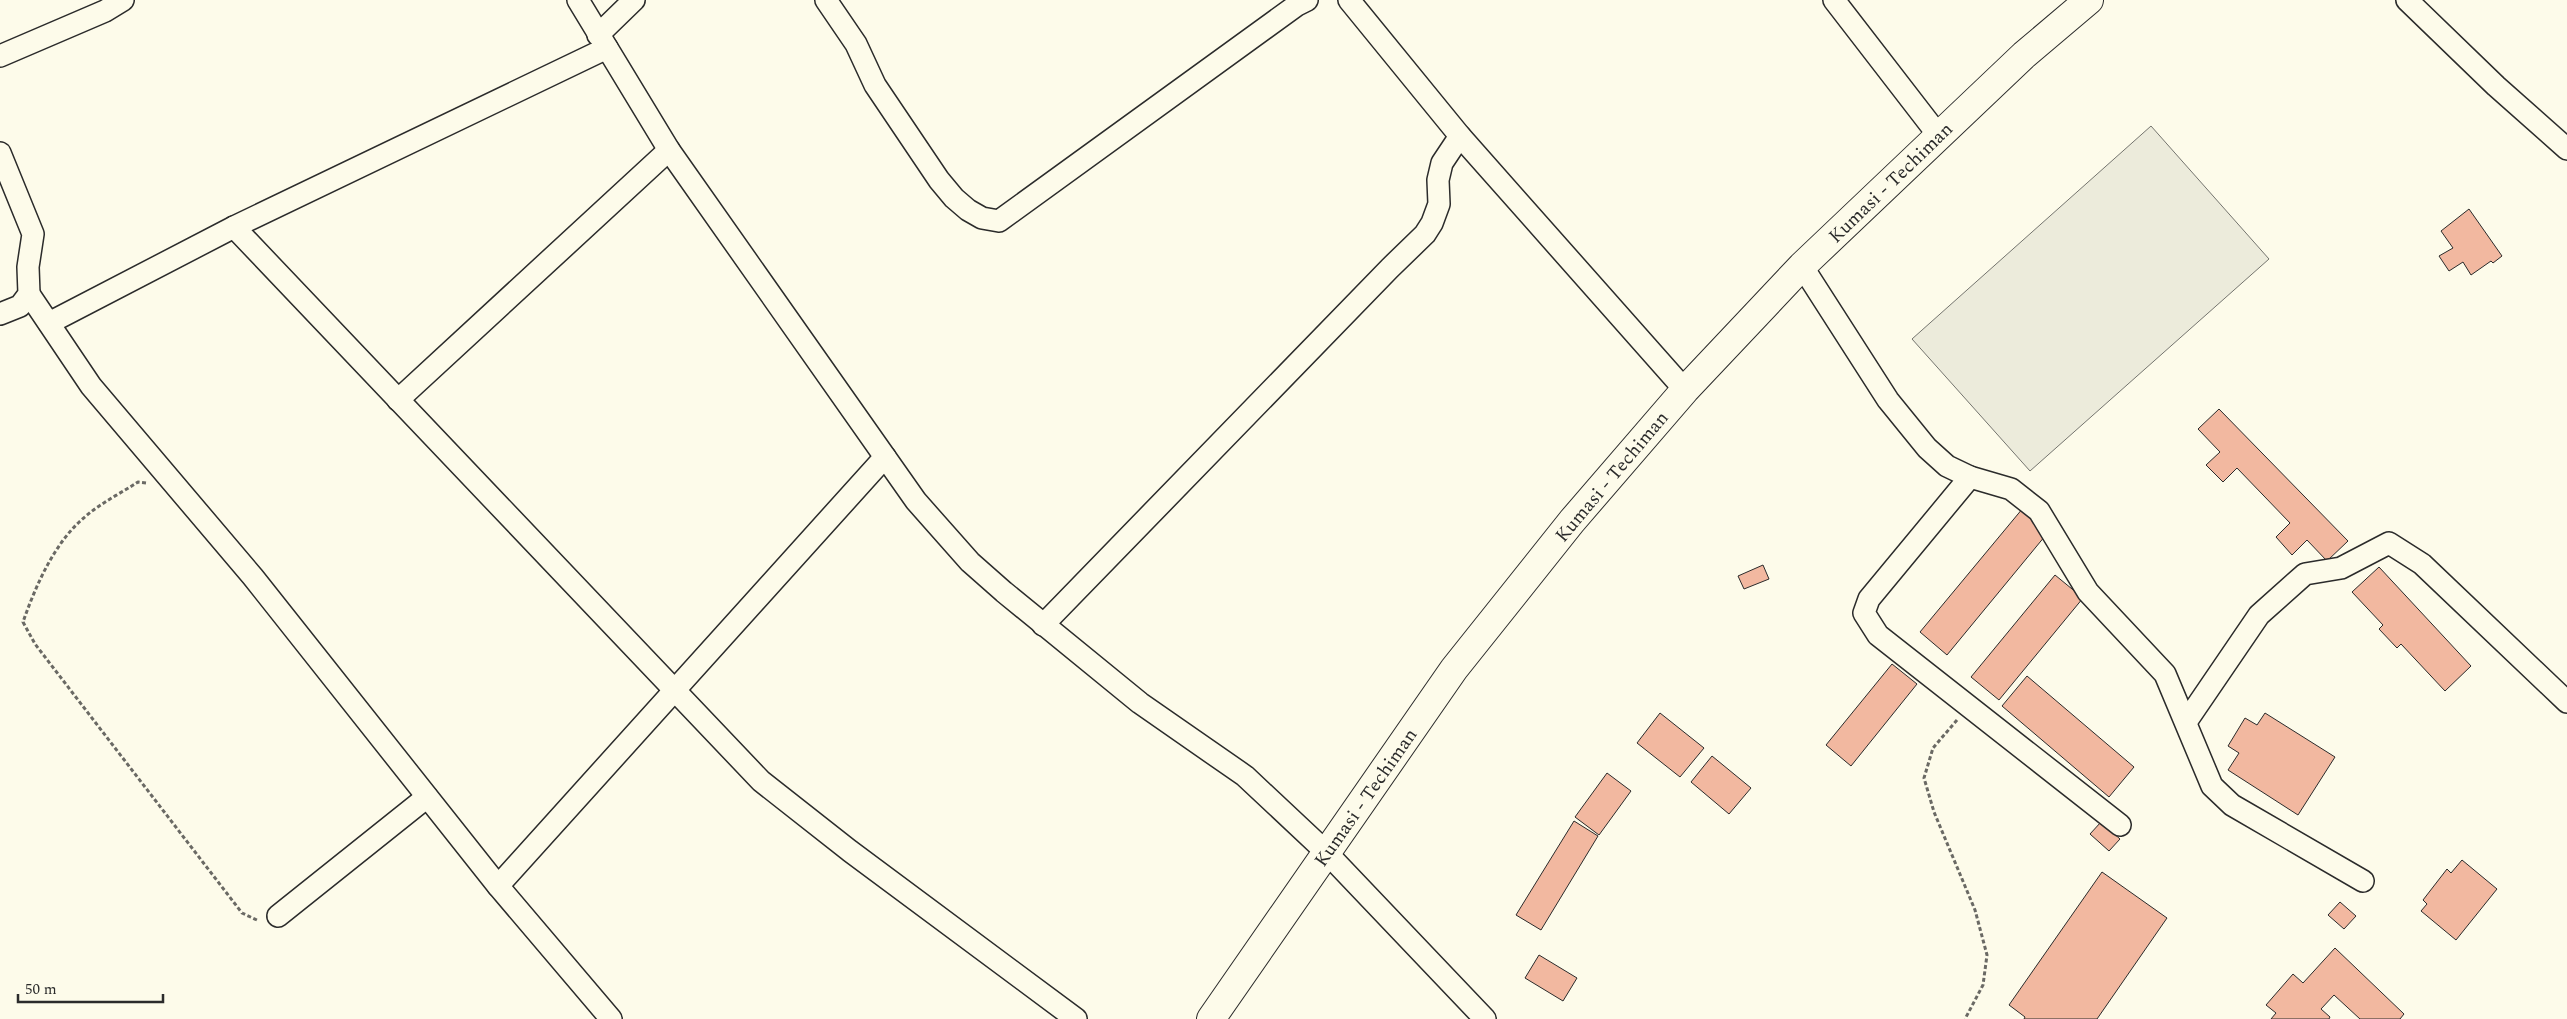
<svg xmlns="http://www.w3.org/2000/svg" width="2567" height="1019" viewBox="0 0 2567 1019" font-family="Spectral,serif">
  <rect width="100%" height="100%" fill="#fdfbea"/>
  <!-- green -->
  <path fill="#ecebdb" stroke="#74746e" d="M 2151,126 L 2269,259 L 2030,471 L 1912,339 Z"/>
  <!-- building -->
  <g fill="#f2b8a0" stroke="#2b2b2b">
    <path d="M 2469,209 L 2502,256 L 2493,263 L 2491,261 L 2471,275 L 2463,262 L 2449,271 L 2439,256 L 2453,248 L 2441,231 Z"/>
    <path d="M 2219,409 L 2348,541 L 2327,561 L 2307,540 L 2292,555 L 2276,537 L 2290,523 L 2237,468 L 2223,482 L 2206,465 L 2220,452 L 2198,429 Z"/>
    <path d="M 2023,508 L 2050,530 L 1947,655 L 1920,632 Z"/>
    <path d="M 1763,565 L 1769,579 L 1744,589 L 1738,576 Z"/>
    <path d="M 2379,567 L 2471,666 L 2445,691 L 2401,644 L 2397,648 L 2379,629 L 2383,625 L 2352,592 Z"/>
    <path d="M 2055,575 L 2083,598 L 1999,700 L 1971,677 Z"/>
    <path d="M 1892,664 L 1917,684 L 1851,766 L 1826,745 Z"/>
    <path d="M 2027,676 L 2134,767 L 2109,797 L 2002,706 Z"/>
    <path d="M 1660,713 L 1704,748 L 1680,777 L 1637,743 Z"/>
    <path d="M 2265,713 L 2335,757 L 2298,815 L 2228,770 L 2239,753 L 2228,746 L 2245,718 L 2257,725 Z"/>
    <path d="M 1712,756 L 1751,788 L 1729,814 L 1691,782 Z"/>
    <path d="M 1607,773 L 1631,791 L 1599,835 L 1575,817 Z"/>
    <path d="M 1574,821 L 1598,836 L 1541,930 L 1516,915 Z"/>
    <path d="M 2101,822 L 2120,839 L 2109,851 L 2090,834 Z"/>
    <path d="M 2462,860 L 2497,889 L 2456,940 L 2421,911 L 2427,904 L 2423,900 L 2447,869 L 2451,873 Z"/>
    <path d="M 2102,872 L 2167,918 L 2097,1019 L 2024,1019 L 2025,1017 L 2009,1005 Z"/>
    <path d="M 2340,902 L 2356,916 L 2344,929 L 2328,915 Z"/>
    <path d="M 2335,948 L 2404,1014 L 2400,1019 L 2360,1019 L 2334,995 L 2321,1009 L 2330,1017 L 2329,1019 L 2271,1019 L 2276,1013 L 2266,1005 L 2293,974 L 2303,983 Z"/>
    <path d="M 1539,955 L 1577,978 L 1563,1001 L 1525,978 Z"/>
  </g>
  <g fill="none" stroke-linecap="round" stroke-linejoin="round">
    <defs>
      <g id="minor">
        <path d="M 578,0 L 669,150 L 916,501 L 970,562 L 1004,592 L 1140,703 L 1245,776 L 1326,852 L 1485,1019"/>
        <path d="M 826,0 L 856,44 L 875,85 L 939,180 L 954,198 L 968,210 L 982,218 L 999,221 L 1297,5 L 1307,0"/>
        <path d="M 1349,0 L 1460,136 L 1685,390"/>
        <path d="M 1834,0 L 1939,136"/>
        <path d="M 2407,0 L 2496,86 L 2567,149"/>
        <path d="M 598,35 L 634,0"/>
        <path d="M 0,56 L 105,11 L 123,0"/>
        <path d="M 0,153 L 33,234 L 28,267 L 29,294 L 20,306 L 0,314"/>
        <path d="M 234,227 L 761,781 L 850,851 L 1076,1019"/>
        <path d="M 1802,266 L 1888,400 L 1927,448 L 1947,466 L 1970,477 L 2011,489 L 2039,511 L 2088,592 L 2165,674 L 2212,786 L 2232,805 L 2363,881"/>
        <path d="M 29,294 L 91,386 L 253,577 L 498,886 L 611,1019"/>
        <path d="M 49,323 L 234,227 L 607,48"/>
        <path d="M 398,400 L 669,150"/>
        <path d="M 1970,477 L 1869,599 L 1864,613 L 1878,635 L 2120,825"/>
        <path d="M 1043,625 L 1390,268 L 1425,234 L 1432,223 L 1439,204 L 1438,180 L 1442,163 L 1460,136"/>
        <path d="M 2186,722 L 2259,615 L 2305,574 L 2341,568 L 2389,543 L 2422,564 L 2567,702"/>
        <path d="M 498,886 L 885,457"/>
        <path d="M 278,916 L 427,797"/>
      </g>
      <path id="highway" d="M 1211,1019 L 1454,669 L 1572,521 L 1685,390 L 1802,266 L 2024,55 L 2089,0"/>
    </defs>
    <!-- minor casing -->
    <use href="#minor" stroke="#2b2b2b" stroke-width="24"/>
    <!-- highway casing -->
    <use href="#highway" stroke="#2b2b2b" stroke-width="30"/>
    <!-- path -->
    <g stroke="#6a6964" stroke-width="3" stroke-dasharray="4 2.5" stroke-linecap="butt">
      <path d="M 146,483 L 138,482 C 121,493 101,503 86,516 C 55,541 36,585 23,622 L 35,644 L 242,913 L 259,921"/>
      <path d="M 1957,720 L 1933,748 L 1924,778 L 1934,812 L 1975,910 L 1987,955 L 1983,985 L 1965,1019"/>
    </g>
    <!-- minor -->
    <use href="#minor" stroke="#fdfbea" stroke-width="21"/>
    <!-- highway -->
    <use href="#highway" stroke="#fdfbea" stroke-width="28"/>
  </g>
  <g text-anchor="middle" stroke-width="4" stroke-linejoin="round" paint-order="stroke">
    <!-- street labels -->
    <g font-size="19" fill="#2b2b2b" stroke="#fdfbea">
      <text transform="translate(1890 182) rotate(-44)" y="7">Kumasi - Techiman</text>
      <text transform="translate(1611 476) rotate(-50)" y="7">Kumasi - Techiman</text>
      <text transform="translate(1365 797) rotate(-55)" y="7">Kumasi - Techiman</text>
    </g>
  </g>
  <!-- scale -->
  <path d="M18 994v8h145v-8" fill="none" stroke="#2b2b2b" stroke-width="2.5"/>
  <text x="25" y="994" font-size="15" fill="#2b2b2b" stroke="#fdfbea" stroke-width="4" paint-order="stroke">50 m</text>
</svg>
